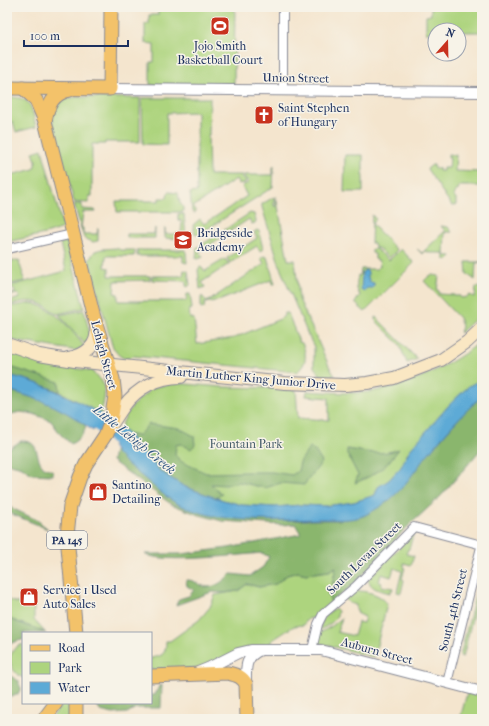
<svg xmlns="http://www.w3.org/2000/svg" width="489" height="726" viewBox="0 0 489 726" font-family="'IM FELL French Canon',serif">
  <rect width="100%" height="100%" fill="#f7f3e8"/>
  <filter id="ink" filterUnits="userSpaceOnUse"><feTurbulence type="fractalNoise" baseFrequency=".025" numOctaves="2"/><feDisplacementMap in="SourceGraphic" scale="8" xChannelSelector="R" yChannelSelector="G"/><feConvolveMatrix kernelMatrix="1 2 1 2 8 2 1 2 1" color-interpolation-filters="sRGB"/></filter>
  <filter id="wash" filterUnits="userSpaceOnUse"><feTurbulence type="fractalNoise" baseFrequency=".012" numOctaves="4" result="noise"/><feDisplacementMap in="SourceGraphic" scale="16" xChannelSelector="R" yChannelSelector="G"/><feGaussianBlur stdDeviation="0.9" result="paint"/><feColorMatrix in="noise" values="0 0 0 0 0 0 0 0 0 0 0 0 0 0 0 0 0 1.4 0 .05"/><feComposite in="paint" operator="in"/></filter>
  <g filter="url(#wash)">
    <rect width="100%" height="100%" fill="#f4e5ce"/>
    <!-- green -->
    <g fill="#add47e" stroke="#64826e">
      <path d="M 158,7 L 235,7 L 234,83 L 231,84 L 150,85 L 150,62 L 154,62 L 154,44 L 145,43 L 145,24 L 149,24 L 149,15 L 158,15 Z"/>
      <path d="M 431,7 L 482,7 L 482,32 L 459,32 L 459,30 L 435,30 L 435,33 L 426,33 L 426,16 L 431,15 Z"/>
      <path d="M 7,97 C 32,97 31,105 36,127 L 16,132 L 13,122 L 8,123 L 7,121 Z"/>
      <path d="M 76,97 L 140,98 L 140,142 L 105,142 L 105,144 L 92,144 L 92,196 L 89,196 L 89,203 L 74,202 L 53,123 C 52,107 60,99 76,97 Z"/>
      <path d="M 142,98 L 210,98 L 209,135 L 208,135 L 209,175 L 242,175 L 242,179 L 246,180 L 246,182 L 242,184 L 241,183 L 239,184 L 236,179 L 193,207 L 196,212 L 194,213 L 192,212 L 190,193 L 197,192 L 197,112 L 167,113 L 167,145 L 143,144 Z"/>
      <path d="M 42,149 L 63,228 L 49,233 L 7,242 L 7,176 L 34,169 L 36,161 L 33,152 Z"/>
      <path d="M 448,154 L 456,155 L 455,171 L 482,172 L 482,186 L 459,186 L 458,190 L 456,190 L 453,196 L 456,198 L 456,205 L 452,206 L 427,169 L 432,165 L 434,165 L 434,168 L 439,168 L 439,171 L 443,171 L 443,168 L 449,168 L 450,157 L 448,157 Z"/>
      <path d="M 345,155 L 363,155 L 363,192 L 344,192 Z"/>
      <path d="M 274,166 L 273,187 L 198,235 L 195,234 L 193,225 L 200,219 L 204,224 L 247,196 L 242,186 L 248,183 L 248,180 L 244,178 L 244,175 L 273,175 L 273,167 Z"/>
      <path d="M 169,192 L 178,193 L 180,203 L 183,207 L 183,212 L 117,212 L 116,201 L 159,201 L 159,198 L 167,198 L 168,193 Z"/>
      <path d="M 276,196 L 277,201 L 288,260 L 295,260 L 299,299 L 330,368 L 335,376 L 320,375 L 314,367 L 314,347 L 308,335 L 281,270 L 262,207 L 262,204 L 274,197 L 274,206 L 276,207 Z"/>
      <path d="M 74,204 L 82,204 L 82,209 L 95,210 L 96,212 L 83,212 L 81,228 L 83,228 L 83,234 L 97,234 L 98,228 L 98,241 L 93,242 L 84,238 Z"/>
      <path d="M 250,213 L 254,214 L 256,221 L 255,223 L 252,224 L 249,219 L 199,252 L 203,257 L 198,259 L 196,258 L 197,248 Z"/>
      <path d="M 178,214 L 184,214 L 186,237 L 184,239 L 165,238 L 165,228 L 165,234 L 181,234 L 182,221 L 178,220 Z"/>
      <path d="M 372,215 L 376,219 L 372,224 L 397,250 L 389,258 L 378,248 L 375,248 L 374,243 L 371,243 Z"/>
      <path d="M 441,226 L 448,227 L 452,232 L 445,232 L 444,256 L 451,256 L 449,260 L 444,259 L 444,253 L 429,253 L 426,251 L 422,254 L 417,249 L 422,253 L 445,231 Z"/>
      <path d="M 155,228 L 155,238 L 127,238 L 127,234 L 154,234 Z"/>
      <path d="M 257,230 L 259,231 L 263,249 L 260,251 L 257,246 L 230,263 L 227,258 L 257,238 L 254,232 Z"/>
      <path d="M 67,242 L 84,308 L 57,314 C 46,306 37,299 22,302 C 17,303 12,305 7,305 L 7,302 L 20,298 L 18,294 L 7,296 L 15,293 L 14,289 L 7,291 L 7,287 L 66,271 L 60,243 Z"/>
      <path d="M 117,248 L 120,250 L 135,250 L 134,256 L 106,256 L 105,267 L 109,268 L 109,276 L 150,276 L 150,280 L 115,281 L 114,293 L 118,294 L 118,301 L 186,301 L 187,294 L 190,294 L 192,308 L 191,310 L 189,309 L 190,319 L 192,318 L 194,319 L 197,344 L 234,338 L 280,319 L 284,316 L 285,313 L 288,313 L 299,342 L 302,343 C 307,354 307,364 297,372 L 133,356 L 127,359 C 119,357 116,353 112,345 L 89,260 L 95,251 L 102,249 Z"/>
      <path d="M 372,249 L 376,249 L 389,260 L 401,249 L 414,263 L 365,312 L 355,303 L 360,295 C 355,289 357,282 358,275 L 360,276 L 361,269 L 377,269 L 380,266 L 379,261 L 375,259 L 375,254 L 372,253 Z"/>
      <path d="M 137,250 L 185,250 L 186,252 L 187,263 L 183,262 L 183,256 L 137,256 Z"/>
      <path d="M 264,256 L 267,257 L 275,284 L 272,284 L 271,280 L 221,300 L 205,303 L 204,308 L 201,308 L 201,298 L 202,296 L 207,302 L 264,264 L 261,258 Z"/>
      <path d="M 225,259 L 229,264 L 202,282 L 205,287 L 200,289 L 198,270 L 199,268 L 201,267 L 205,271 Z"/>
      <path d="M 19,260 L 20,263 L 19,264 L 20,265 L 23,274 L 22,274 L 25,281 L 7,285 L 7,262 Z"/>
      <path d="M 466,262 L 482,262 L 476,263 L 475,280 L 467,274 Z"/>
      <path d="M 184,270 L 188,271 L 190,285 L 188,287 L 186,286 L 186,281 L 152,280 L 152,276 L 183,276 Z"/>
      <path d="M 433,275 L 439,276 L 437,290 L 439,291 L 439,294 L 454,295 L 454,296 L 460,296 L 460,298 L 468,297 L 469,295 L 475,297 L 476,287 L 482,288 L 482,313 L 460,333 L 462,326 L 459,318 L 424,281 L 429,276 Z"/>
      <path d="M 31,303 C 54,307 70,328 84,346 L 75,351 L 72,350 L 16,341 L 7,337 L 7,307 Z"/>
      <path d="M 84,310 L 90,335 L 86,345 L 59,315 Z"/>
      <path d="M 375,317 L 377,318 L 417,359 L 407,363 L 399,344 L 375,320 Z"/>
      <path d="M 482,340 L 482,379 L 469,386 L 450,404 L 409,451 L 401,467 L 389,480 L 378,487 L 375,495 L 354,502 L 325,506 L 301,505 L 275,507 L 242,505 L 216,498 L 218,497 L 127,434 L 121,427 C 127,411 135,401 149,392 L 147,389 L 173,383 L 223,387 L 271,388 L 296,390 L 298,418 L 329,420 L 329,398 L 306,396 L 307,391 C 327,392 348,394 368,392 C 405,387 454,365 482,340 Z"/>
      <path d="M 7,352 L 44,364 L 93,371 C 94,376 98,376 101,380 C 108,389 103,404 101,414 L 44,383 L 7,371 Z"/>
      <path d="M 412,535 L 413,535 L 409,549 L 408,549 L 406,554 L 414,556 L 411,565 L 404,563 L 404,566 L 405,567 L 402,579 L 404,580 L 401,593 L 397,592 L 402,571 L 394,568 L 391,577 L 381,574 L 379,582 L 382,583 L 381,586 L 393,588 L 392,591 L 391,590 L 390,593 C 380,590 371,590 368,579 Z"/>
      <path d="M 336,567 L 332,586 L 331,602 L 317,618 C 310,618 306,618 304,625 L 294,626 L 271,641 L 271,646 L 199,668 L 151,670 L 151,658 C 163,656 166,654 166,641 L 170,641 L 199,620 L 210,607 L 215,595 L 238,591 L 247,584 L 259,587 L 275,584 L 287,575 L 298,572 L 306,574 L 329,571 Z"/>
      <path d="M 482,569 L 482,591 L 479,590 L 463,657 L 460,656 Z"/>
      <path d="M 354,591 C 364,590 382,594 387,604 L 374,657 L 323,644 L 316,643 L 318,634 L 332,626 L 342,618 L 337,632 L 354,636 L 358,622 L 363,623 L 365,617 L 357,613 L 358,611 L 356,610 L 356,605 L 349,603 L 345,598 Z"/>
      <path d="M 7,594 L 8,600 L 34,608 L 34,620 L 45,632 L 7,618 Z"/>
      <path d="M 335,608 L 338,611 C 337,621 328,626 319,630 L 324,617 Z"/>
      <path d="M 23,644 L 23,678 C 7,670 5,650 23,644 Z"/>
      <path d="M 467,693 L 482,696 L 482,719 L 460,719 Z"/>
      <path d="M 63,703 L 69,703 L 70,719 L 51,719 Z"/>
    </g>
    <!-- forest -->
    <g fill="#8ab66d" stroke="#527266">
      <path d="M 7,366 L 59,382 L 60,392 L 31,381 L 7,375 Z"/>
      <path d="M 7,391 L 11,391 C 37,398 65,407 86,426 C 84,435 79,439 71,444 L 61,435 L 51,421 L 34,414 L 20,412 L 7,415 Z"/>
      <path d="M 482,396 L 482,448 L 441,496 L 403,531 L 352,586 L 331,602 L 327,592 L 332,586 L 336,567 L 329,571 L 306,574 L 298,572 L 287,575 L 276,584 L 259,587 L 247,584 L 238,591 L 223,593 L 212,592 L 176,605 L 179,599 L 189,596 L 194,590 L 187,586 L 186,580 C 193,580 195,582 201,585 C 213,591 223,581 231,574 L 250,576 L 263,567 L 269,557 L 262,553 C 239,555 162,564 145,554 L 182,554 L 228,548 L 301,534 L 295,524 L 283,525 L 222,521 L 196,514 L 171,504 L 112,461 L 114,451 L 129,465 L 161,492 L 260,520 L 339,520 L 363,516 L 427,455 L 464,412 Z"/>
      <path d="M 149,424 L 179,428 L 194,436 L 195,445 L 191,449 L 181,444 L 176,445 L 175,455 L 182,462 L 206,473 L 247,472 L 272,472 L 292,475 L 298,471 L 300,462 L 310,447 L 315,451 L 322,462 L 304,485 L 281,483 L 265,488 L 239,482 L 226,485 L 211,484 L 222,494 L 216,498 L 183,486 L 160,471 L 127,434 L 138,436 Z"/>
      <path d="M 21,441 C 40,441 34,453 42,465 C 44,468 50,469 53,471 L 53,475 L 32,474 L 22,467 L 7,463 L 7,448 L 10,448 Z"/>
      <path d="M 347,449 C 366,452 381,456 399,449 C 385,468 377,474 355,483 L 358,475 L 347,454 Z"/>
      <path d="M 7,506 L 37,520 L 48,529 L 7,512 Z"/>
      <path d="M 7,618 L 46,633 L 23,633 L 23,640 L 17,641 L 7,645 Z"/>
      <path d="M 7,674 L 19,681 L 19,684 L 21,688 L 18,694 L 12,697 L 7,696 Z"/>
      <path d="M 162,685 L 161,708 L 136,708 L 127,713 L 113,714 L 100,711 L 98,707 L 99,703 L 151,703 L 151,695 L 155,695 L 159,686 Z"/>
    </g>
    <!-- water -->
    <g fill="#5daad6" stroke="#3c6c9a">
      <path d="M 366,270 L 368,272 L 368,278 L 369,279 L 370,282 L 374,283 L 374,285 L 373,288 L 367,288 L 365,291 L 363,291 L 361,289 L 362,272 Z"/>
      <path d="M 7,375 C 41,381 71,398 101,414 L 93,431 C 67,410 43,400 11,391 L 7,391 Z"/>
      <path d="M 482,379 L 482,396 C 462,414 445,433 428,454 C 414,471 403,491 384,504 C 378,508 370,513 363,516 C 350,521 335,519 321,519 C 276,520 222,525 180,505 C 165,498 152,484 139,474 C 130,466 117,457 112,446 L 121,427 L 160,471 L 183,486 L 216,498 L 242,505 L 275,507 L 301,505 L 325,506 L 354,502 L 375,495 L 378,487 L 389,480 L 401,467 L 409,451 L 450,404 L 469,386 Z"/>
    </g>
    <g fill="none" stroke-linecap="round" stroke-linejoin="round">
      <!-- river -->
      <path stroke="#5daad6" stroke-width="12" d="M 84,415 L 89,418 L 120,442 L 127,450"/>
    </g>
  </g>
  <g filter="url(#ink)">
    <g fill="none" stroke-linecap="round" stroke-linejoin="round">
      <defs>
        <g id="minor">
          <path d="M 283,91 L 283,7"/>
          <path d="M 7,249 L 73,234"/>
          <path d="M 312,650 L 318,624 L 323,614 L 356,586 L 414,527 L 482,545"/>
          <path d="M 447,683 L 482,543"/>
        </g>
        <g id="tertiary">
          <path d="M 110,89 L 482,92"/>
          <path d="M 198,672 L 208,668 L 238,653 L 251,650 L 321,650 L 482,692"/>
          <path d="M 246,684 C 246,668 244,657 261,650"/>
        </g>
        <g id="secondary">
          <path d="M 7,344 L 39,355 L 75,361 L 285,383 L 345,385 L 367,383 L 394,378 L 441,360 L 467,342 L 482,328"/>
          <path d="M 68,358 C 85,356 99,345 96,327"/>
          <path d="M 110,427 C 115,420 119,413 124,406 C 137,388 158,377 181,377"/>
        </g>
        <g id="primary">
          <path d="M 7,88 L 110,89 L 111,7"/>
          <path d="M 23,88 L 36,100 L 45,121 L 93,314 L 113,379 L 115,396 L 111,421 L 106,434 L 86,464 L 80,477 L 70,506 L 67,536 L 76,633"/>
          <path d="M 45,121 C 48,105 53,93 70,90"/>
          <path d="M 151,676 L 228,673 C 236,675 242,676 246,684 L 247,719"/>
          <path d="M 76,703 L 76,719"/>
          <path d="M 44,719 L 56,703"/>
        </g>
      </defs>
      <!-- minor casing -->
      <use href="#minor" stroke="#888a96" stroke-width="10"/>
      <!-- tertiary casing -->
      <use href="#tertiary" stroke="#888a96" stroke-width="12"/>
      <!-- secondary casing -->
      <use href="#secondary" stroke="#888a96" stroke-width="14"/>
      <!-- primary casing -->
      <use href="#primary" stroke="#888a96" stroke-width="15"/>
      <!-- minor -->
      <use href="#minor" stroke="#fff" stroke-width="8"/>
      <!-- tertiary -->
      <use href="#tertiary" stroke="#fff" stroke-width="10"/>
      <!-- secondary -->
      <use href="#secondary" stroke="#fae7c3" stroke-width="12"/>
      <!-- primary -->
      <use href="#primary" stroke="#f3c26a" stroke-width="13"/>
    </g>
  </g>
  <!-- icons -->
  <defs>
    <symbol id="stadium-square" viewBox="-11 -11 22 22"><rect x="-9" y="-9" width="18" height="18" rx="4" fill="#c8321e" stroke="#f7f3e8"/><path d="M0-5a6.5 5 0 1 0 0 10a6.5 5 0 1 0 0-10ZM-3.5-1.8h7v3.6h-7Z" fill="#fff"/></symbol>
    <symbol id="church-square" viewBox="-11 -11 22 22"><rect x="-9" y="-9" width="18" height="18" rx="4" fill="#c8321e" stroke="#f7f3e8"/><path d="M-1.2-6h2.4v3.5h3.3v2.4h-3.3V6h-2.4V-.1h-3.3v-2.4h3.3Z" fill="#fff"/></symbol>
    <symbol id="school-square" viewBox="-11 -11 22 22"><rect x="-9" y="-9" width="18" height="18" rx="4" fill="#c8321e" stroke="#f7f3e8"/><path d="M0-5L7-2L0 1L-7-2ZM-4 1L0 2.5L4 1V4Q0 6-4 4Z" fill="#fff"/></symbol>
    <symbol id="shop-square" viewBox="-11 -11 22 22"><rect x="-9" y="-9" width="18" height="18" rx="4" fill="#c8321e" stroke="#f7f3e8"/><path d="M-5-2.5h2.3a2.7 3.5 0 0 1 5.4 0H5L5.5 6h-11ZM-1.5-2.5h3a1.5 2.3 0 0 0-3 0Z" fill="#fff"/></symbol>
  </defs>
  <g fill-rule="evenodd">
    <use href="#stadium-square" x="209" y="15" width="22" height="22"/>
    <use href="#church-square" x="253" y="104" width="22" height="22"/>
    <use href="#school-square" x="172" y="229" width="22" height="22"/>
    <use href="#shop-square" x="87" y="481" width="22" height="22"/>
    <use href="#shop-square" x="18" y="586" width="22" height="22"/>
  </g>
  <g text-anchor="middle" stroke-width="3" stroke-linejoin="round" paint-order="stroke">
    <!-- shield labels -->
    <rect fill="#f7f3e8" stroke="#5d6a87" stroke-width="1" x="47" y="531" width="40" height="18" rx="3"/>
    <g font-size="11" font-weight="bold" fill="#1b2f5e">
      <text x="67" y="544">PA 145</text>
    </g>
    <!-- poi labels -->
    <g font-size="12" fill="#1b2f5e" stroke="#f7f3e8" text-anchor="start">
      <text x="220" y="50" text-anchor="middle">Jojo Smith<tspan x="220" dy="14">Basketball Court</tspan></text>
      <text x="278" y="112">Saint Stephen<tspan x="278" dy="14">of Hungary</tspan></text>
      <text x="197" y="237">Bridgeside<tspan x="197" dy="14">Academy</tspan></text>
      <text x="112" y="489">Santino<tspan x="112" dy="14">Detailing</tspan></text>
      <text x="43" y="594">Service 1 Used<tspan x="43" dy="14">Auto Sales</tspan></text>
    </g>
    <!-- street labels -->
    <g font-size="12" fill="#1b2f5e" stroke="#f7f3e8">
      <text transform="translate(296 78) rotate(1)" y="4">Union Street</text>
      <text transform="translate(104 355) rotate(75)" y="4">Lehigh Street</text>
      <text transform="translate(251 378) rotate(5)" y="4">Martin Luther King Junior Drive</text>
      <text transform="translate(364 558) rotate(-44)" y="4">South Levan Street</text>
      <text transform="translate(453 610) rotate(-76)" y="4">South 4th Street</text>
      <text transform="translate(377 651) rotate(15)" y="4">Auburn Street</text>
    </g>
    <!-- park labels -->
    <g font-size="12" fill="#405866" stroke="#f7f3e8">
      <text x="246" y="448">Fountain Park</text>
    </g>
    <!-- water labels -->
    <g font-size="13" font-style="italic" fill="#2f5482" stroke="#f7f3e8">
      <text transform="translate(135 439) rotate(39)" y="5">Little Lehigh Creek</text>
    </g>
  </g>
  <!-- margin -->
  <rect width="489" height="726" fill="none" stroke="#f7f3e8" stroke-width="24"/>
  <!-- legend -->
  <rect x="22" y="632" width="130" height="72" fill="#f7f3e8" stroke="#9fa5b1"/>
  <rect x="30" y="645" width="20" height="6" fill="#f3c26a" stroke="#9fa5b1"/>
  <text x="58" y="652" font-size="12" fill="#1b2f5e">Road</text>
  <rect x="30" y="662" width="20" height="12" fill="#add47e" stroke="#9fa5b1"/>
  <text x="58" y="672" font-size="12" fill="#1b2f5e">Park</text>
  <rect x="30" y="682" width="20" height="12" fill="#5daad6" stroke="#9fa5b1"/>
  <text x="58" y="692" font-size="12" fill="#1b2f5e">Water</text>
  <!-- north arrow -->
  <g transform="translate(447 42) rotate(20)"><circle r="19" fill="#f7f3e8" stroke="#9fa5b1"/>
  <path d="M0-3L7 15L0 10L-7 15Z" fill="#c8321e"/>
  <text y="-6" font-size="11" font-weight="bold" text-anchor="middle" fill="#1b2f5e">N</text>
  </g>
  <!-- scale -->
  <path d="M24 40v6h104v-6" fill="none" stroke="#1b2f5e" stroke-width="2"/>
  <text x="30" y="40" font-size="12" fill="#1b2f5e" stroke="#f7f3e8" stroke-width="3" paint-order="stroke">100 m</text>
</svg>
